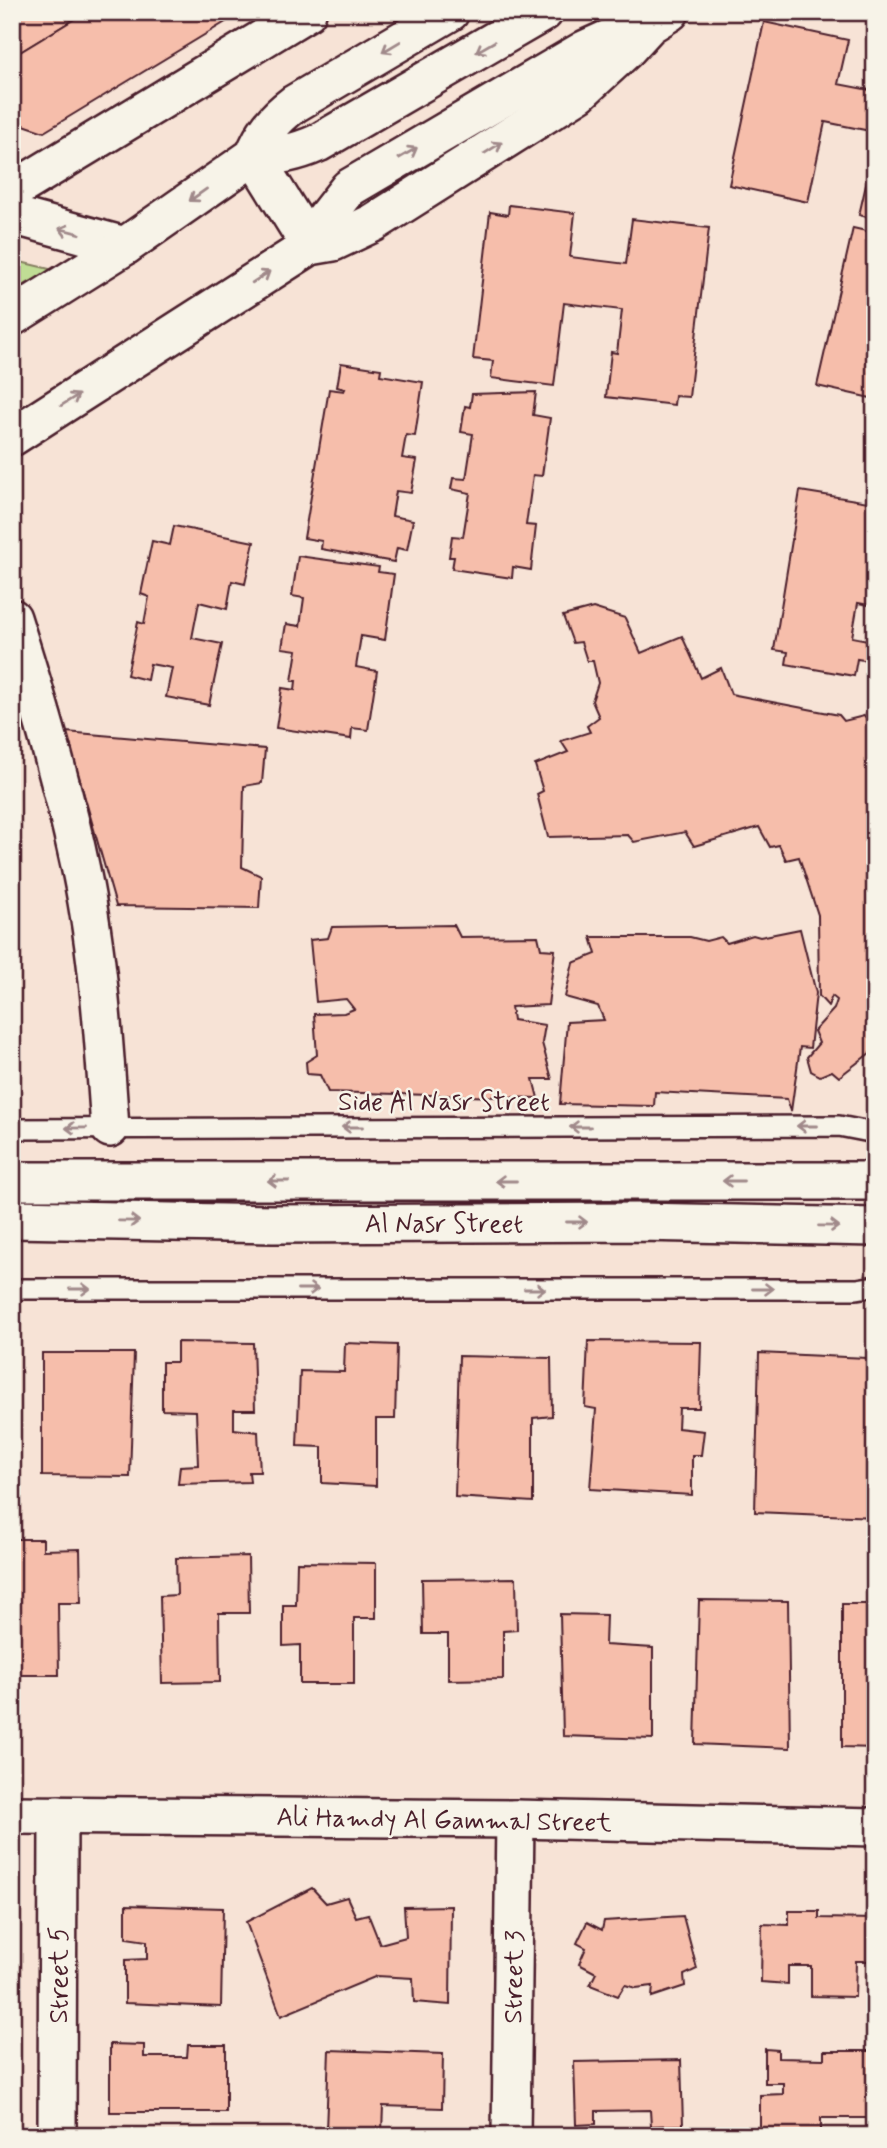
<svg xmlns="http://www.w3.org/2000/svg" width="887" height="2148" viewBox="0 0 887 2148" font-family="Mynerve,sans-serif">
  <rect width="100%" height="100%" fill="#f7e3d6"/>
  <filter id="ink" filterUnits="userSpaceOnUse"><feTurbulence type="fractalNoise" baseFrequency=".0143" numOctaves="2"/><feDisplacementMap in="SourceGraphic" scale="14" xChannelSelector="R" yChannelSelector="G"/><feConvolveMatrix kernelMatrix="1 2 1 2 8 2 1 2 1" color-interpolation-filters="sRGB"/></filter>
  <g filter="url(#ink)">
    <!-- green -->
    <path fill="#c0dd95" stroke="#857e60" stroke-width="2" d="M 12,260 L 54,270 L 12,291 Z"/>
    <!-- building -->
    <g fill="#f6beab" stroke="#4a1f2b" stroke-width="2">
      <path d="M 12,12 L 86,12 L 12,57 Z"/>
      <path d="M 86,12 L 242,12 L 44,132 L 12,121 L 12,57 Z"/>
      <path d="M 764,22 L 848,40 L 838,84 L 875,91 L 875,132 L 825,122 L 808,202 L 729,185 Z"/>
      <path d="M 875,146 L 875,219 L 859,215 Z"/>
      <path d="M 509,205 L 575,213 L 570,257 L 626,264 L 632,219 L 709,228 L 689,397 L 675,396 L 674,405 L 606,397 L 611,352 L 617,353 L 622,310 L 564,303 L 554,386 L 491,378 L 493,361 L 473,359 L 490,212 L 508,215 Z"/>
      <path d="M 853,228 L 875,233 L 875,399 L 817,386 Z"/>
      <path d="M 341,363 L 381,369 L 380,375 L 423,382 L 415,436 L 406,435 L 402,458 L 417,460 L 411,493 L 396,491 L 392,516 L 413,520 L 407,550 L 397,548 L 394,562 L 321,549 L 322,541 L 304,538 L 329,389 L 344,391 L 345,389 L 337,387 Z"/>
      <path d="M 536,392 L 533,415 L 550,418 L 542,476 L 533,475 L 526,525 L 536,526 L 531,570 L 513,567 L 512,578 L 452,569 L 454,557 L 449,557 L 452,536 L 463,537 L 470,493 L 451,489 L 453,478 L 466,479 L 473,434 L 461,432 L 465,406 L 470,407 L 472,394 Z"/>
      <path d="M 800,491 L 875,503 L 872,546 L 875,546 L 875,591 L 872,591 L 869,605 L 858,603 L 852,637 L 873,641 L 870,661 L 857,659 L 854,676 L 786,664 L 788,652 L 774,650 Z"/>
      <path d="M 174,526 L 254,542 L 245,584 L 232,581 L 227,609 L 199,602 L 192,638 L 222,644 L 209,705 L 166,697 L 172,668 L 150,664 L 147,680 L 127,675 L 138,622 L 144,624 L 149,597 L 141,594 L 152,541 L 170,545 Z"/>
      <path d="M 298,556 L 379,567 L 378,572 L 394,574 L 385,640 L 361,636 L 356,667 L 377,671 L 368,730 L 352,728 L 351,739 L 276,728 L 282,688 L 295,690 L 296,681 L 292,681 L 297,650 L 282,648 L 286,624 L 300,626 L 304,598 L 292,596 Z"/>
      <path d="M 593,608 L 625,618 L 641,653 L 682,636 L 701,678 L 721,668 L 731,694 L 839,715 L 844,721 L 864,716 L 873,729 L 875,729 L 875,1049 L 839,1077 L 832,1071 L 820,1076 L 811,1071 L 807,1057 L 819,1043 L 814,1031 L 834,1009 L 837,1000 L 832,996 L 828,1006 L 819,996 L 818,915 L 799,857 L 786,860 L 779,845 L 770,847 L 759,827 L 694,846 L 685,832 L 634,842 L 628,835 L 548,837 L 537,794 L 543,791 L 535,765 L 568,752 L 561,741 L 590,732 L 587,726 L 599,717 L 592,701 L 598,683 L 593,661 L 587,661 L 581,642 L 573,643 L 563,616 Z"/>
      <path d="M 66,732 L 265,749 L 262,783 L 244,786 L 242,867 L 261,876 L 259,908 L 116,906 Z"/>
      <path d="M 454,925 L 460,937 L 538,936 L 541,949 L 555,950 L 548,1005 L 511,1007 L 513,1020 L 545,1025 L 542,1043 L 552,1079 L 533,1079 L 538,1098 L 328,1092 L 320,1075 L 307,1074 L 306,1062 L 317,1055 L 314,1014 L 344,1013 L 354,1009 L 346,999 L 316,1002 L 310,940 L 328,938 L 332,927 Z"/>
      <path d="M 800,929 L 816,993 L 810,1048 L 800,1047 L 791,1111 L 787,1099 L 655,1092 L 654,1106 L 560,1104 L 567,1022 L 604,1020 L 598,1006 L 565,997 L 573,963 L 596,954 L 591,937 L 690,937 L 706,941 L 721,937 L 727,943 L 753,935 L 760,937 Z"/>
      <path d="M 588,1341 L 701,1342 L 699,1408 L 679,1408 L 678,1428 L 704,1431 L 701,1455 L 692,1455 L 692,1495 L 590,1489 L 596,1409 L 585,1407 Z"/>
      <path d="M 177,1342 L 253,1343 L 255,1410 L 234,1410 L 234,1429 L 258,1432 L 260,1472 L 249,1472 L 250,1482 L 178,1484 L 180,1466 L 198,1465 L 196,1411 L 162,1410 L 162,1362 L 177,1362 Z"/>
      <path d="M 345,1343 L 397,1345 L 395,1419 L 376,1419 L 376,1486 L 322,1483 L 322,1447 L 297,1446 L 300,1371 L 344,1372 Z"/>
      <path d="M 42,1353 L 134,1353 L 130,1477 L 42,1476 Z"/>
      <path d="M 759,1353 L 867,1358 L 875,1368 L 875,1517 L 755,1512 Z"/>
      <path d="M 459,1356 L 551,1358 L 552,1416 L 533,1418 L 533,1502 L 455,1497 Z"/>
      <path d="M 12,1539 L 43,1539 L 43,1550 L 80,1549 L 81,1603 L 58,1603 L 59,1675 L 12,1675 Z"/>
      <path d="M 248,1556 L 249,1613 L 219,1613 L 220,1682 L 162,1683 L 160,1596 L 177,1595 L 176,1558 Z"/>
      <path d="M 297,1562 L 376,1563 L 376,1618 L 354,1618 L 354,1684 L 300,1684 L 300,1645 L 283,1646 L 283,1605 L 296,1605 Z"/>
      <path d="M 516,1578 L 517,1630 L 503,1631 L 503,1679 L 448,1680 L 448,1634 L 423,1634 L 422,1579 Z"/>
      <path d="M 699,1600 L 788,1601 L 790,1748 L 695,1744 Z"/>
      <path d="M 842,1604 L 875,1604 L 875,1748 L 842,1747 Z"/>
      <path d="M 560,1614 L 606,1615 L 605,1645 L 653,1648 L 653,1739 L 563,1736 Z"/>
      <path d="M 312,1888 L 326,1903 L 347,1897 L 356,1917 L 368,1914 L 380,1944 L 406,1937 L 404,1907 L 451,1906 L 450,2005 L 414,2002 L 413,1978 L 377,1976 L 281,2016 L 246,1922 Z"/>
      <path d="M 126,1905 L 223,1908 L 221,2007 L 125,2003 L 125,1960 L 147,1959 L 147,1941 L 126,1938 Z"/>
      <path d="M 789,1911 L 819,1911 L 819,1918 L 875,1919 L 875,1961 L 856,1961 L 855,1997 L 811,1996 L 811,1966 L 788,1966 L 788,1984 L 761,1982 L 762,1924 L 789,1925 Z"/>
      <path d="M 683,1916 L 697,1969 L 684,1975 L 685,1986 L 652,1997 L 653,1986 L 636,1988 L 625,1985 L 618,1996 L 590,1985 L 596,1973 L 579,1964 L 586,1948 L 577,1943 L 587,1922 L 602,1930 L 604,1921 Z"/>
      <path d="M 110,2044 L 144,2045 L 144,2057 L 187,2057 L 188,2045 L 226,2045 L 226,2112 L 110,2112 Z"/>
      <path d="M 765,2049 L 778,2050 L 778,2058 L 824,2059 L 824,2051 L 875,2051 L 875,2118 L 821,2118 L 821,2136 L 760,2136 L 760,2095 L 783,2094 L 783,2083 L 765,2083 Z"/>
      <path d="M 329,2050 L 443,2054 L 442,2108 L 383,2106 L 382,2132 L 326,2131 Z"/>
      <path d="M 681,2060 L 683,2125 L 651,2126 L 650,2110 L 596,2111 L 596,2124 L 576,2125 L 574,2062 Z"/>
    </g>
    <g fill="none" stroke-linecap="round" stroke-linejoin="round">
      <defs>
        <g id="service">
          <path d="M 12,1129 L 839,1126 L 875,1133"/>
          <path d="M 12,1289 L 857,1289 L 875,1286"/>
        </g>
        <g id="minor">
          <path d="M 254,156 C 278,156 296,153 318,143 L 544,12"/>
          <path d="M 254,156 L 310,246"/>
          <path d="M 12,191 L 307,12"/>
          <path d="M 12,215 L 125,246"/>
          <path d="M 310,246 L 320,225 L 349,188 L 586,49 L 617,35 L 642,28"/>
          <path d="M 12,317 L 125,246 L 254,156 C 263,133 274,119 294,104 L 450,12"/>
          <path d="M 12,437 L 310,246 L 333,242 L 373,223 L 579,93 L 627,49 L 649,25 L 670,12"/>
          <path d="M 12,618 C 39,703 64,788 82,875 C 99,958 104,1044 110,1128"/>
          <path d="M 12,1181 L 875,1181"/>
          <path d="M 12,1219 L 273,1224 L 640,1222 L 875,1227"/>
          <path d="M 12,1815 L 515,1819 L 875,1827"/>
          <path d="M 57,2136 L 58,1815"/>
          <path d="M 511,2136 L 515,1819"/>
        </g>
      </defs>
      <!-- service casing -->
      <use href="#service" stroke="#4a1f2b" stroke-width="24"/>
      <!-- minor casing -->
      <use href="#minor" stroke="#4a1f2b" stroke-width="42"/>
      <!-- service -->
      <use href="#service" stroke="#f7f3e8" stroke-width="19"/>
      <!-- minor -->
      <use href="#minor" stroke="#f7f3e8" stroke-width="37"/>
    </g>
    <!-- one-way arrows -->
    <defs><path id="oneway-shaft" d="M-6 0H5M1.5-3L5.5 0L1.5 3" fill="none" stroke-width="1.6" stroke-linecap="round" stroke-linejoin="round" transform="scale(1.75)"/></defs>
    <g stroke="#a0898a">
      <use href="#oneway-shaft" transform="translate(391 47) rotate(149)"/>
      <use href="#oneway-shaft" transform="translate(485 47) rotate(150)"/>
      <use href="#oneway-shaft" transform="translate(493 148) rotate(-32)"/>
      <use href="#oneway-shaft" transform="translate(408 153) rotate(-30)"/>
      <use href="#oneway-shaft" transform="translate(198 195) rotate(145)"/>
      <use href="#oneway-shaft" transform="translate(69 231) rotate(-165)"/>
      <use href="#oneway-shaft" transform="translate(261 277) rotate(-33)"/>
      <use href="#oneway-shaft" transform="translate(70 400) rotate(-32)"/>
      <use href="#oneway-shaft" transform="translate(807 1126) rotate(180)"/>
      <use href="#oneway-shaft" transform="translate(352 1127) rotate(180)"/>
      <use href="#oneway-shaft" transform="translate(580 1127) rotate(-180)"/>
      <use href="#oneway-shaft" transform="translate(76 1128) rotate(179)"/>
      <use href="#oneway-shaft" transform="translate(278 1181) rotate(-180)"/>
      <use href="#oneway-shaft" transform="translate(506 1181) rotate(180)"/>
      <use href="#oneway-shaft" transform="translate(733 1181) rotate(-180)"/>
      <use href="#oneway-shaft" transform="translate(129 1221) rotate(1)"/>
      <use href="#oneway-shaft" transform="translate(577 1222)"/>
      <use href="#oneway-shaft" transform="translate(829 1226) rotate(1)"/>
      <use href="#oneway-shaft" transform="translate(80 1289)"/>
      <use href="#oneway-shaft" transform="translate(308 1289)"/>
      <use href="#oneway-shaft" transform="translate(535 1289)"/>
      <use href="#oneway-shaft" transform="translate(763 1289)"/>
    </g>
  </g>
  <g text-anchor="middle" stroke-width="5" stroke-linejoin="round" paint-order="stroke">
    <!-- street labels -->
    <g font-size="26" fill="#4a1f2b" stroke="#f7f3e8">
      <text x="444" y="1110">Side Al Nasr Street</text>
      <text x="444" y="1232">Al Nasr Street</text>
      <text transform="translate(444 1819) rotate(1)" y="9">Ali Hamdy Al Gammal Street</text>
      <text transform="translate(58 1975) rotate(-90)" y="9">Street 5</text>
      <text transform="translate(513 1977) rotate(-89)" y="9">Street 3</text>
    </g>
  </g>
  <!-- margin -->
  <rect width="887" height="2148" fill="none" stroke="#f7f3e8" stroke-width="42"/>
  <rect x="21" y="21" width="845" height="2106" fill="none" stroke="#4a1f2b" stroke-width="2.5" filter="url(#ink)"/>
</svg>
